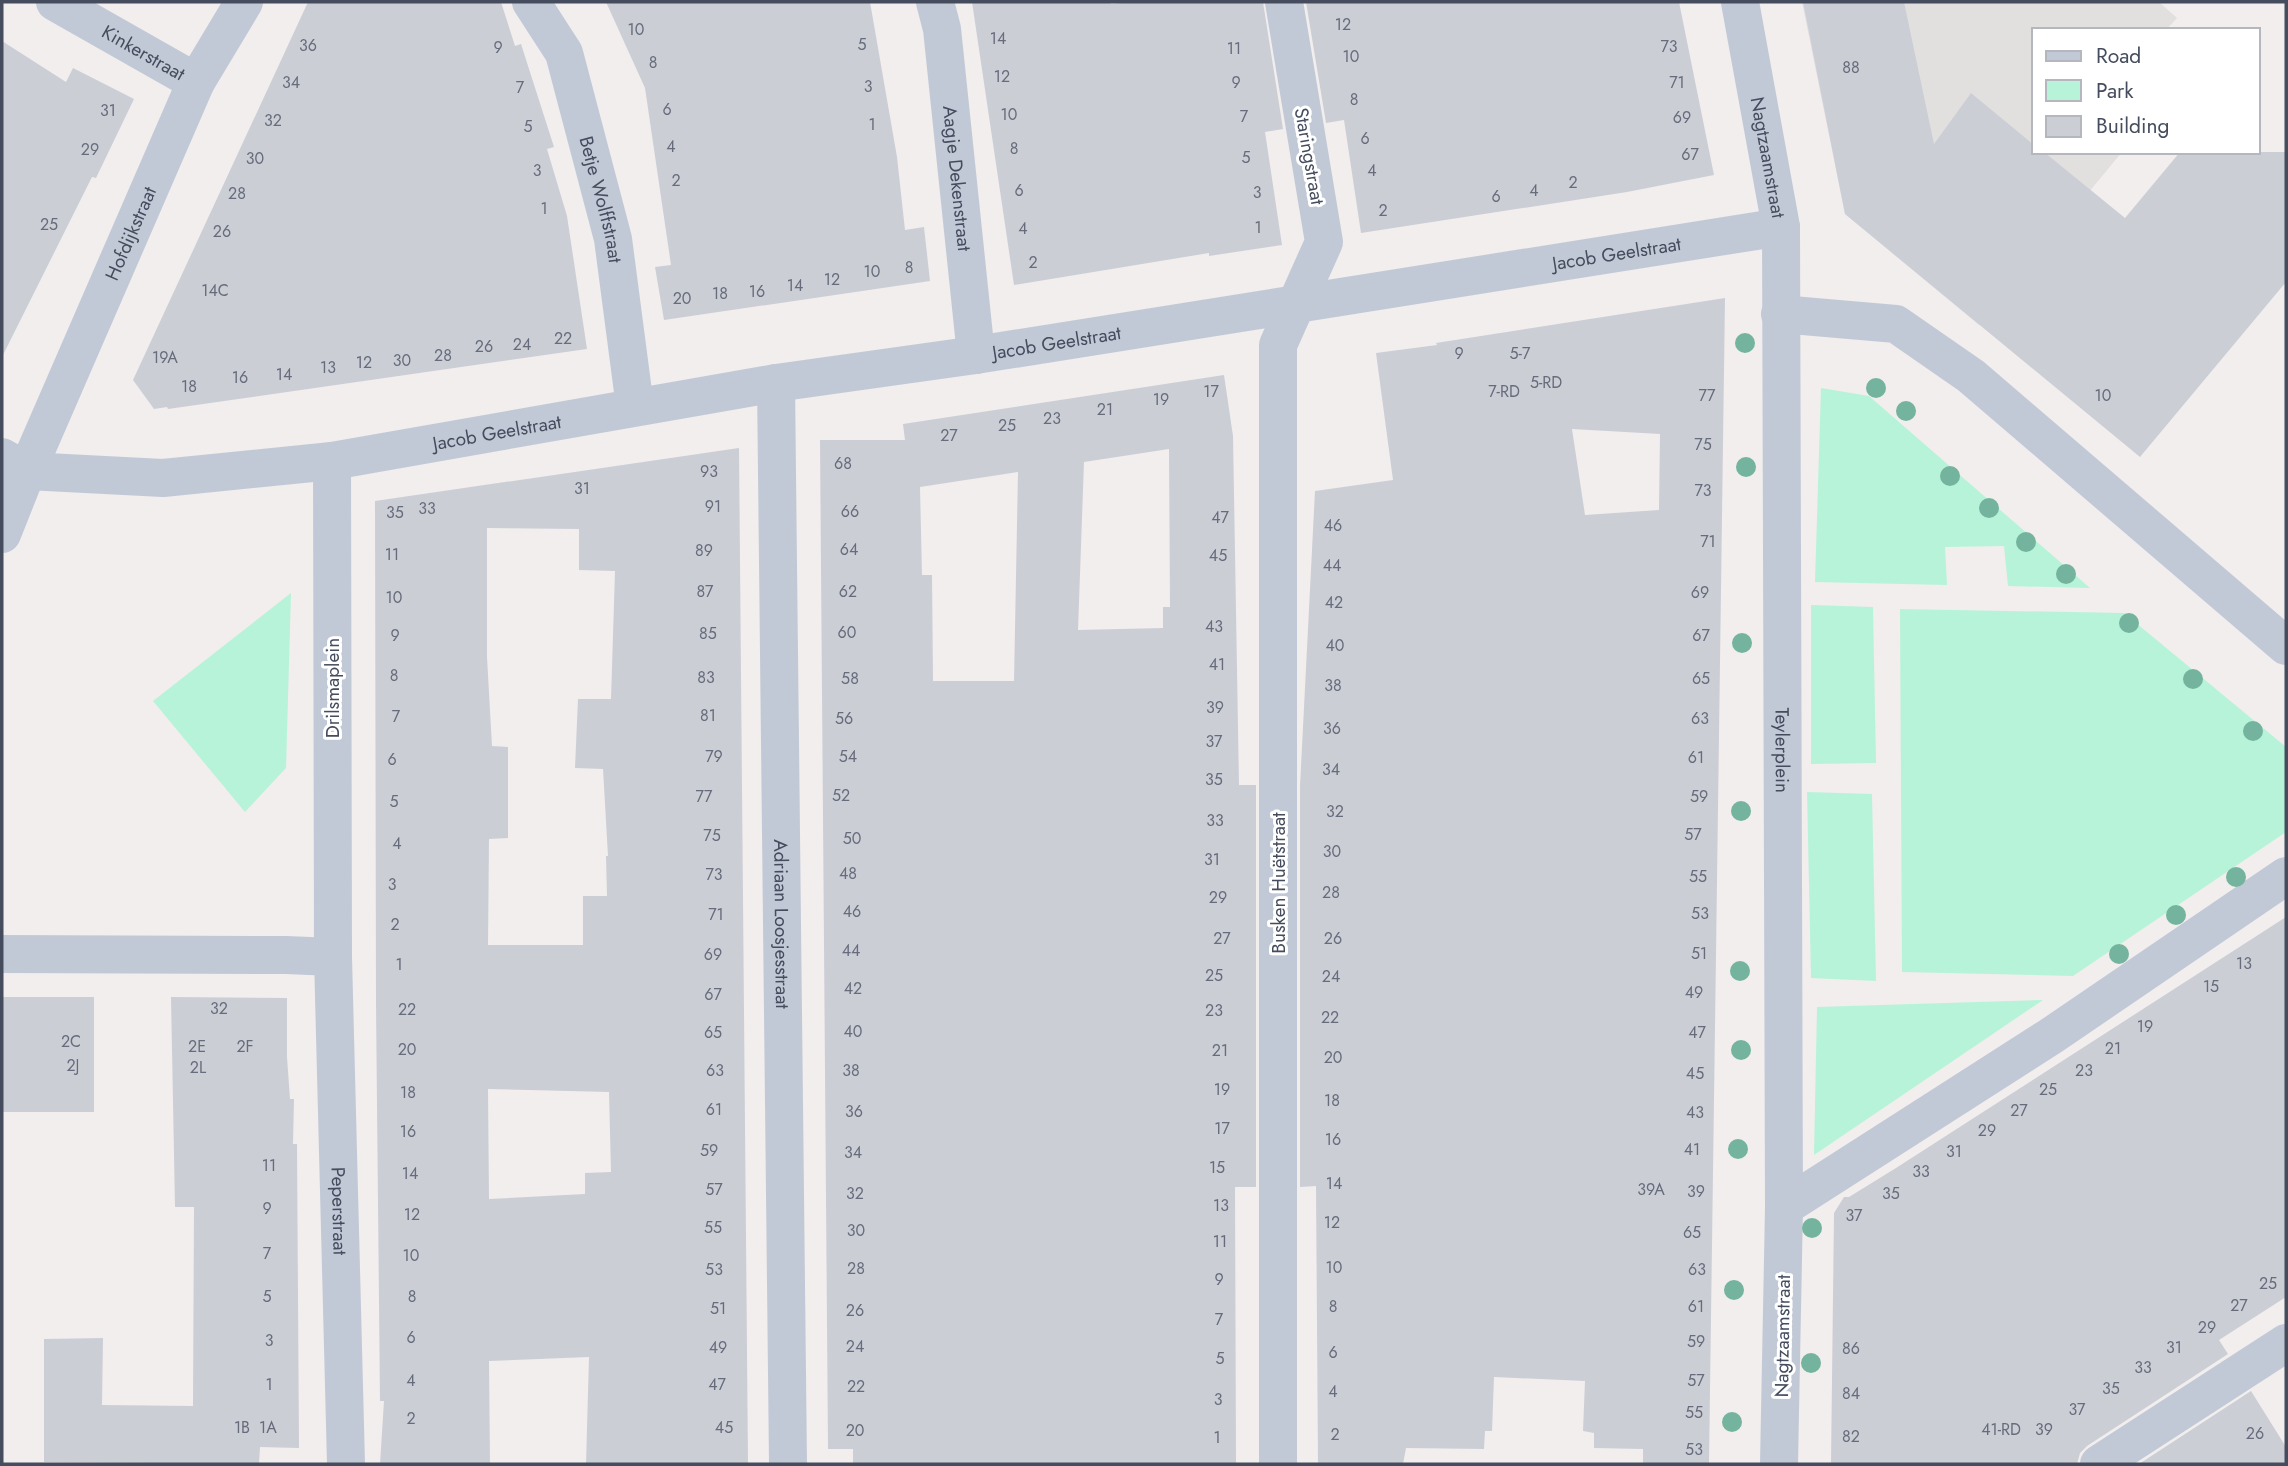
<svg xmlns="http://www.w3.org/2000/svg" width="2288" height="1466" viewBox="0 0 2288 1466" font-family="Jost,sans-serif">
  <rect width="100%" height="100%" fill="#f1eeed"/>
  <!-- education -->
  <path fill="#e2dfdf" d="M 1802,2 L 2159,2 L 2177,18 L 2166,30 L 2034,30 L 2034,152 L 2122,152 L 1979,325 L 1845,214 Z"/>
  <!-- green -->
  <g fill="#b7f3d9">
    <path d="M 1821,388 L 1869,396 L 2090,588 L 2008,586 L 2004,546 L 1945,547 L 1947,585 L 1815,582 Z"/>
    <path d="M 291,593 L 286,768 L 245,812 L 153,701 Z"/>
    <path d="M 1811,605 L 1873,607 L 1876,763 L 1811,764 Z"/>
    <path d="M 1900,609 L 2124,613 L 2286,747 L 2286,832 L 2073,976 L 1902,972 Z"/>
    <path d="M 1807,792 L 1872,794 L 1876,981 L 1811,978 Z"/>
    <path d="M 2043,1000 L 1814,1155 L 1817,1007 Z"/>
  </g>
  <!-- building -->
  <g fill="#ccced6" fill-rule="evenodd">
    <path d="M 308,2 L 501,2 L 515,46 L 521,44 L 554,147 L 547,149 L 567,216 L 587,349 L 168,409 L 167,407 L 154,409 L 133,380 Z"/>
    <path d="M 606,2 L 870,2 L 897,157 L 905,230 L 924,227 L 930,281 L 664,320 L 655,267 L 671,265 L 645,88 Z"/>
    <path d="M 972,2 L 1110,2 L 1111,4 L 1131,2 L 1263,2 L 1283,129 L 1265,132 L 1282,245 L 1209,256 L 1209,253 L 1014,285 Z"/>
    <path d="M 1306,2 L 1679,2 L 1714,175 L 1627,192 L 1361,233 L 1344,120 L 1326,123 Z"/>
    <path d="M 1803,2 L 1904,2 L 1934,144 L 1971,93 L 2034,145 L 2034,152 L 2044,152 L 2125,218 L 2180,152 L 2286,152 L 2286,282 L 2140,457 L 1845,214 Z"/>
    <path d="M 2,41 L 66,82 L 73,68 L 134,99 L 96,178 L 92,177 L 2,357 Z"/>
    <path d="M 1725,298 L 1709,1464 L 1643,1464 L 1643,1449 L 1594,1448 L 1594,1433 L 1583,1431 L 1585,1381 L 1494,1377 L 1492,1431 L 1485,1431 L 1484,1449 L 1406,1448 L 1403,1464 L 1318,1464 L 1316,1186 L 1300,1187 L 1300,786 L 1315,491 L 1393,480 L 1376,353 L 1437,345 L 1436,343 ZM 1572,429 L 1660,434 L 1659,510 L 1585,515 Z"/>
    <path d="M 1224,375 L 1233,436 L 1239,785 L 1256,785 L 1256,1187 L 1235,1187 L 1236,1464 L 853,1464 L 853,1449 L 828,1449 L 820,440 L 905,440 L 903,424 ZM 1169,449 L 1170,607 L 1163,607 L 1163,628 L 1078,630 L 1084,462 ZM 1018,472 L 1014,681 L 933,681 L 932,575 L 922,575 L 920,487 Z"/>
    <path d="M 739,448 L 748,1464 L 586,1464 L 589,1357 L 489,1361 L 490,1464 L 380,1464 L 384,1401 L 380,1401 L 376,1004 L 375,501 ZM 487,528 L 579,529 L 579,570 L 615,571 L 611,699 L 578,699 L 575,768 L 603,769 L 608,856 L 606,856 L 607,896 L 583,896 L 583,945 L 488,945 L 489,839 L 508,838 L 508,747 L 492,746 L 487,657 ZM 488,1089 L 609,1092 L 611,1172 L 585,1173 L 585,1194 L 489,1199 Z"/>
    <path d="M 2286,917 L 2286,1297 L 2219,1340 L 2228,1354 L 2087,1446 L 2080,1453 L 2077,1464 L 1831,1464 L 1834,1213 L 1844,1197 L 1849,1197 L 1896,1168 Z"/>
    <rect x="2" y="997" width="92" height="115"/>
    <path d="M 171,997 L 287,998 L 287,1057 L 290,1099 L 294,1099 L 293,1144 L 297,1144 L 299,1448 L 260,1447 L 259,1464 L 44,1462 L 44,1339 L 103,1338 L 102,1405 L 193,1406 L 194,1207 L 175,1207 Z"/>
    <path d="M 2251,1391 L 2286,1447 L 2286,1464 L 2139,1464 Z"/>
  </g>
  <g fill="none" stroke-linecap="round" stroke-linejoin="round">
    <!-- minor -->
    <g stroke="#c2c9d6" stroke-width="38">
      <path id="s1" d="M 55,2 L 196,82"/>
      <path id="s2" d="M 531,2 L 564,53 L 613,239 L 635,407"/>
      <path id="s3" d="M 935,2 L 942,29 L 976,355"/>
      <path d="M 1780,314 L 1896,324 L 1971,376 L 2286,646"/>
      <path id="s4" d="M 776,383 L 788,1464"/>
      <path id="s5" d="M 2,457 L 27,471 L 163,478 L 332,461 L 776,383 L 976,355 L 1781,227"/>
      <path id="s6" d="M 2,534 L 27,471 L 196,82 L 244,2"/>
      <path d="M 2,954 L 286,955 L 333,957 L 332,461"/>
      <path id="s7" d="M 333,957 L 346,1464"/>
      <path d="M 1784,1207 L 2051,1036 L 2286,876"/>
      <path d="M 1278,1464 L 1278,345 L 1324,242 L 1284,2"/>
      <path d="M 2099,1464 L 2286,1343"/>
    </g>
    <!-- tertiary -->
    <path stroke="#c2c9d6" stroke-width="38" id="s8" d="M 1740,2 L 1781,227 L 1784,1207 L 1779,1464"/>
  </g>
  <!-- trees -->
  <g fill="#74b49f">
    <circle cx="1745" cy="343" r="10"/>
    <circle cx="1876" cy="388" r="10"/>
    <circle cx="1906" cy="411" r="10"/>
    <circle cx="1746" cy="467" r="10"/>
    <circle cx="1950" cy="476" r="10"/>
    <circle cx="1989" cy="508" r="10"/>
    <circle cx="2026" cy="542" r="10"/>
    <circle cx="2066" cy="574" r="10"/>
    <circle cx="2129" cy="623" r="10"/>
    <circle cx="1742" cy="643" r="10"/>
    <circle cx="2193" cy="679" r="10"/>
    <circle cx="2253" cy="731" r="10"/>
    <circle cx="1741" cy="811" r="10"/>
    <circle cx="2236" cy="877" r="10"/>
    <circle cx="2176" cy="915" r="10"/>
    <circle cx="2119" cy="954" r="10"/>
    <circle cx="1740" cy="971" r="10"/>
    <circle cx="1741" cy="1050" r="10"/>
    <circle cx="1738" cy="1149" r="10"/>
    <circle cx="1812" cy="1228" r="10"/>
    <circle cx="1734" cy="1290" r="10"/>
    <circle cx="1811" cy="1363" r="10"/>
    <circle cx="1732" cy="1422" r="10"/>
  </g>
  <g text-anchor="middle" stroke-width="6" stroke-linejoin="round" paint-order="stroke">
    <!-- number labels -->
    <g font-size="16" fill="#666c7b">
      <text x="1343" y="30">12</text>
      <text x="636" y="35">10</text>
      <text x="998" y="44">14</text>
      <text x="862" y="50">5</text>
      <text x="308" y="51">36</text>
      <text x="1669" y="52">73</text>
      <text x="498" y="53">9</text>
      <text x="1234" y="54">11</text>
      <text x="1351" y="62">10</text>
      <text x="653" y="68">8</text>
      <text x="1851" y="73">88</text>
      <text x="1002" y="82">12</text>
      <text x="291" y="88">34</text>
      <text x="1236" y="88">9</text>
      <text x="1677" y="88">71</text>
      <text x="868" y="92">3</text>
      <text x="520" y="93">7</text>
      <text x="1354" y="105">8</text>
      <text x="667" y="115">6</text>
      <text x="108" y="116">31</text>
      <text x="1009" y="120">10</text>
      <text x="1244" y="122">7</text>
      <text x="1682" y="123">69</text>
      <text x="273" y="126">32</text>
      <text x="872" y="130">1</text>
      <text x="528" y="132">5</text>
      <text x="1365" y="144">6</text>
      <text x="671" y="152">4</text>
      <text x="1014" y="154">8</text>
      <text x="90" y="155">29</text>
      <text x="1690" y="160">67</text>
      <text x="1246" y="163">5</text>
      <text x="255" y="164">30</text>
      <text x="537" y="176">3</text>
      <text x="1372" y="176">4</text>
      <text x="676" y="186">2</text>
      <text x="1573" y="188">2</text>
      <text x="1019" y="196">6</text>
      <text x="1534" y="196">4</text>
      <text x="1257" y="198">3</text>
      <text x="237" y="199">28</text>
      <text x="1496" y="202">6</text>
      <text x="544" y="214">1</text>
      <text x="1383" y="216">2</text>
      <text x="49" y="230">25</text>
      <text x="1258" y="233">1</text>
      <text x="1023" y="234">4</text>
      <text x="222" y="237">26</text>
      <text x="1033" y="268">2</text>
      <text x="909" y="273">8</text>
      <text x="872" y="277">10</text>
      <text x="832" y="285">12</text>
      <text x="795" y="291">14</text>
      <text x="215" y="296">14C</text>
      <text x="757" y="297">16</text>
      <text x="720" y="299">18</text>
      <text x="682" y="304">20</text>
      <text x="563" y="344">22</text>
      <text x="522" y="350">24</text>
      <text x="484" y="352">26</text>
      <text x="1459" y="359">9</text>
      <text x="1520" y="359">5-7</text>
      <text x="443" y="361">28</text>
      <text x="165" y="363">19A</text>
      <text x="402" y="366">30</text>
      <text x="364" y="368">12</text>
      <text x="328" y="373">13</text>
      <text x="284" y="380">14</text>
      <text x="240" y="383">16</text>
      <text x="1546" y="388">5-RD</text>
      <text x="189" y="392">18</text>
      <text x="1211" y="397">17</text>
      <text x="1504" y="397">7-RD</text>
      <text x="1707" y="401">77</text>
      <text x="2103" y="401">10</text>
      <text x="1161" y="405">19</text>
      <text x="1105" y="415">21</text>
      <text x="1052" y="424">23</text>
      <text x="1007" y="431">25</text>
      <text x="949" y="441">27</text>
      <text x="1703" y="450">75</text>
      <text x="843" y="469">68</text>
      <text x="709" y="477">93</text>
      <text x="582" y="494">31</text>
      <text x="1703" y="496">73</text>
      <text x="713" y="512">91</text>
      <text x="427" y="514">33</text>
      <text x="850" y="517">66</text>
      <text x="395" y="518">35</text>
      <text x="1220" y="523">47</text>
      <text x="1333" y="531">46</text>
      <text x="1708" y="547">71</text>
      <text x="849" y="555">64</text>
      <text x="704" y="556">89</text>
      <text x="392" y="560">11</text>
      <text x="1218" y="561">45</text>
      <text x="1332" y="571">44</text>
      <text x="705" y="597">87</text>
      <text x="848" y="597">62</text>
      <text x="1700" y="598">69</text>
      <text x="394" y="603">10</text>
      <text x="1334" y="608">42</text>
      <text x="1214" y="632">43</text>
      <text x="847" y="638">60</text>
      <text x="708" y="639">85</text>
      <text x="395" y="641">9</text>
      <text x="1701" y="641">67</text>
      <text x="1335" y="651">40</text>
      <text x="1217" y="670">41</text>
      <text x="394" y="681">8</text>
      <text x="706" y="683">83</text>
      <text x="850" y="684">58</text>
      <text x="1701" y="684">65</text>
      <text x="1333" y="691">38</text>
      <text x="1215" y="713">39</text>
      <text x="708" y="721">81</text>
      <text x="396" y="722">7</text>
      <text x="844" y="724">56</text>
      <text x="1700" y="724">63</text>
      <text x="1332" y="734">36</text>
      <text x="1214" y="747">37</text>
      <text x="714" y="762">79</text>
      <text x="848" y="762">54</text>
      <text x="1696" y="763">61</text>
      <text x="392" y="765">6</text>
      <text x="1331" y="775">34</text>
      <text x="1214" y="785">35</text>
      <text x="841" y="801">52</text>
      <text x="704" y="802">77</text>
      <text x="1699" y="802">59</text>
      <text x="394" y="807">5</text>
      <text x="1335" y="817">32</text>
      <text x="1215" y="826">33</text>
      <text x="1693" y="840">57</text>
      <text x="712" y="841">75</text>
      <text x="852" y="844">50</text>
      <text x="397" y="849">4</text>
      <text x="1332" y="857">30</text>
      <text x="1212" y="865">31</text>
      <text x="848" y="879">48</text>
      <text x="714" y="880">73</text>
      <text x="1698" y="882">55</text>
      <text x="392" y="890">3</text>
      <text x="1331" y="898">28</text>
      <text x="1218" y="903">29</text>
      <text x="852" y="917">46</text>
      <text x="1700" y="919">53</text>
      <text x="716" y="920">71</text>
      <text x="395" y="930">2</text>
      <text x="1222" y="944">27</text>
      <text x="1333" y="944">26</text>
      <text x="851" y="956">44</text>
      <text x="1699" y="959">51</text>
      <text x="713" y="960">69</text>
      <text x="2244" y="969">13</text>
      <text x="399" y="970">1</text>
      <text x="1214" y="981">25</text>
      <text x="1331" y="982">24</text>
      <text x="2211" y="992">15</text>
      <text x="853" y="994">42</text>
      <text x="1694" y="998">49</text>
      <text x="713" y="1000">67</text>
      <text x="219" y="1014">32</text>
      <text x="407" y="1015">22</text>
      <text x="1214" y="1016">23</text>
      <text x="1330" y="1023">22</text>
      <text x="2145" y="1032">19</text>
      <text x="853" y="1037">40</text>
      <text x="713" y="1038">65</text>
      <text x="1697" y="1038">47</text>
      <text x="71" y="1047">2C</text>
      <text x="197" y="1052">2E</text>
      <text x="245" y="1052">2F</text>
      <text x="2113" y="1054">21</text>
      <text x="407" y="1055">20</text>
      <text x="1220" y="1056">21</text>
      <text x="1333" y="1063">20</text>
      <text x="73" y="1071">2J</text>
      <text x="198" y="1073">2L</text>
      <text x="715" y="1076">63</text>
      <text x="851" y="1076">38</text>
      <text x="2084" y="1076">23</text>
      <text x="1695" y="1079">45</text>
      <text x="1222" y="1095">19</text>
      <text x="2048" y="1095">25</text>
      <text x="408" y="1098">18</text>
      <text x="1332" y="1106">18</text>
      <text x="714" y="1115">61</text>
      <text x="2019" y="1116">27</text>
      <text x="854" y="1117">36</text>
      <text x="1695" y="1118">43</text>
      <text x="1222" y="1134">17</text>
      <text x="1987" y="1136">29</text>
      <text x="408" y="1137">16</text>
      <text x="1333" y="1145">16</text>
      <text x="1692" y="1155">41</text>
      <text x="709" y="1156">59</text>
      <text x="1954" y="1157">31</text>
      <text x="853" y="1158">34</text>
      <text x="269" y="1171">11</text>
      <text x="1217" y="1173">15</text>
      <text x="1921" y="1177">33</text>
      <text x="410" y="1179">14</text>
      <text x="1334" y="1189">14</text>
      <text x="714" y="1195">57</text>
      <text x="1651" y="1195">39A</text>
      <text x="1696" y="1197">39</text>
      <text x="855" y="1199">32</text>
      <text x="1891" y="1199">35</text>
      <text x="1221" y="1211">13</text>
      <text x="267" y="1214">9</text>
      <text x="412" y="1220">12</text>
      <text x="1854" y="1221">37</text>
      <text x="1332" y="1228">12</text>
      <text x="713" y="1233">55</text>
      <text x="856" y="1236">30</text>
      <text x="1692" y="1238">65</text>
      <text x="1220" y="1247">11</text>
      <text x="267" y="1259">7</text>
      <text x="411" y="1261">10</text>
      <text x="1334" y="1273">10</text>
      <text x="856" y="1274">28</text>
      <text x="714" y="1275">53</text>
      <text x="1697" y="1275">63</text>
      <text x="1219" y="1285">9</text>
      <text x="2268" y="1289">25</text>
      <text x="267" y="1302">5</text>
      <text x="412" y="1302">8</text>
      <text x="2239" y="1311">27</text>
      <text x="1333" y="1312">8</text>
      <text x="1696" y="1312">61</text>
      <text x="718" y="1314">51</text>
      <text x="855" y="1316">26</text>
      <text x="1219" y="1325">7</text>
      <text x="2207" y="1333">29</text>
      <text x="411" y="1343">6</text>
      <text x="269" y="1346">3</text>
      <text x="1696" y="1347">59</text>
      <text x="855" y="1352">24</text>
      <text x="718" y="1353">49</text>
      <text x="2174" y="1353">31</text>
      <text x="1851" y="1354">86</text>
      <text x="1333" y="1358">6</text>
      <text x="1220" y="1364">5</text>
      <text x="2143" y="1373">33</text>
      <text x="411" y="1386">4</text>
      <text x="1696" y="1386">57</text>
      <text x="269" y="1390">1</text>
      <text x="717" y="1390">47</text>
      <text x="856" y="1392">22</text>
      <text x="2111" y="1394">35</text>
      <text x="1333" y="1397">4</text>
      <text x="1851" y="1399">84</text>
      <text x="1218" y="1405">3</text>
      <text x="2077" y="1415">37</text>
      <text x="1694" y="1418">55</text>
      <text x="411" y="1424">2</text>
      <text x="242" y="1433">1B</text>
      <text x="268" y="1433">1A</text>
      <text x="724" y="1433">45</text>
      <text x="2001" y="1435">41-RD</text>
      <text x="2044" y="1435">39</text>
      <text x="855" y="1436">20</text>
      <text x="2255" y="1439">26</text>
      <text x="1335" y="1440">2</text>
      <text x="1851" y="1442">82</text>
      <text x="1217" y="1443">1</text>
      <text x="1694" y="1455">53</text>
    </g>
    <!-- street labels -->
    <g font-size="19" fill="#444c5d" stroke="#fff">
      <text dy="7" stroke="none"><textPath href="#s1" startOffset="102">Kinkerstraat</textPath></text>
      <text transform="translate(1310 156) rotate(80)" y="7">Staringstraat</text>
      <text dy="7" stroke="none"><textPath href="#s8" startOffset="158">Nagtzaamstraat</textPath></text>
      <text dy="7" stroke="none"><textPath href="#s3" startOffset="178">Aagje Dekenstraat</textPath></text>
      <text dy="7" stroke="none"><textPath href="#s2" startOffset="212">Betje Wolffstraat</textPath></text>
      <text dy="7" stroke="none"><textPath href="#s6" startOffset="327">Hofdijkstraat</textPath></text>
      <text dy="7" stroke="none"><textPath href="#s5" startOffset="1636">Jacob Geelstraat</textPath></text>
      <text dy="7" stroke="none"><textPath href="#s5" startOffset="1069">Jacob Geelstraat</textPath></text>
      <text dy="7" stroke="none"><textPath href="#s5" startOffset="502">Jacob Geelstraat</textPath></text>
      <text transform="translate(332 688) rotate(-90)" y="7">Drilsmaplein</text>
      <text dy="7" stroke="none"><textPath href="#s8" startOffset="752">Teylerplein</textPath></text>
      <text transform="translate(1278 883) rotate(-90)" y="7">Busken Huëtstraat</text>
      <text dy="7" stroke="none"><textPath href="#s4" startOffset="541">Adriaan Loosjesstraat</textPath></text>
      <text dy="7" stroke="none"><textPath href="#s7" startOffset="254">Peperstraat</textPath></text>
      <text transform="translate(1782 1336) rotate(-89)" y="7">Nagtzaamstraat</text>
    </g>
  </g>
  <!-- border -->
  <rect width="2288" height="1466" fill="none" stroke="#444c5d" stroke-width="7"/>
  <!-- legend -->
  <rect x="2032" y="28" width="228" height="126" fill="#ffffff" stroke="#b4b7be" stroke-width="2"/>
  <rect x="2046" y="51" width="35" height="10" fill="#c2c9d6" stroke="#b4b7be" stroke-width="2"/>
  <text x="2096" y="63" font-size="21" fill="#444c5d">Road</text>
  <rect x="2046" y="80" width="35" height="21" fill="#b7f3d9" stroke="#b4b7be" stroke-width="2"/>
  <text x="2096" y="98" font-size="21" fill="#444c5d">Park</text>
  <rect x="2046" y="116" width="35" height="21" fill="#ccced6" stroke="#b4b7be" stroke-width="2"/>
  <text x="2096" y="133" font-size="21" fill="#444c5d">Building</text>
</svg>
